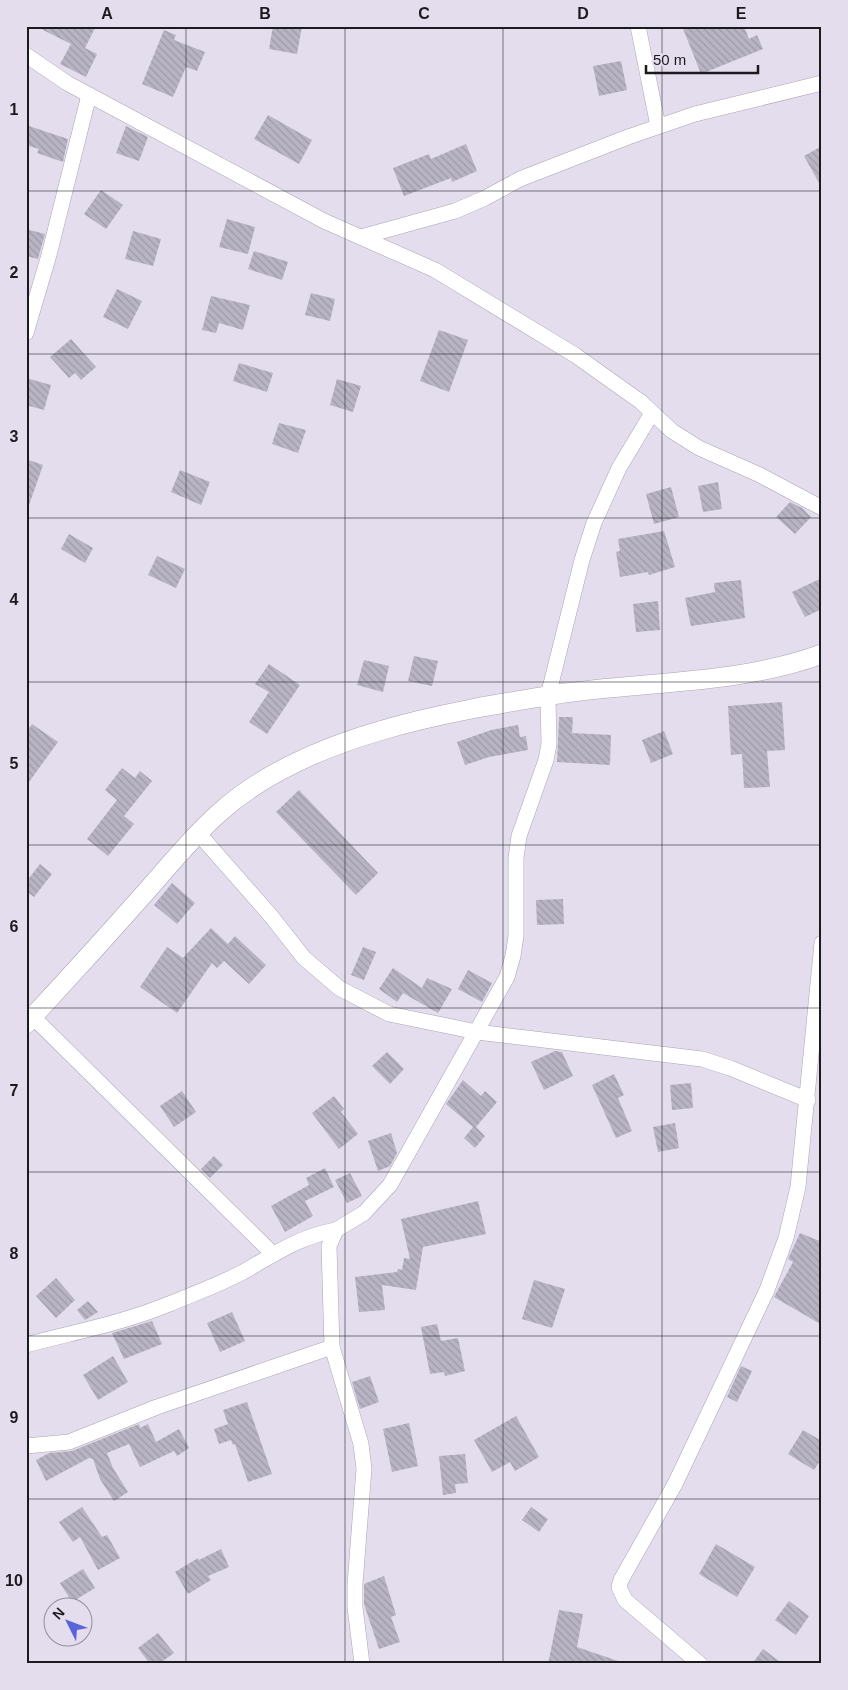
<svg xmlns="http://www.w3.org/2000/svg" width="848" height="1690" viewBox="0 0 848 1690" font-family="Arial,sans-serif">
  <defs>
    <pattern id="building-back-hatch" width="6" height="6" patternUnits="userSpaceOnUse" patternTransform="scale(1.25)"><rect width="6" height="6" fill="#b8b4c4"/><path d="M-1 5l2 2M0 0l6 6M5-1l2 2" fill="none" stroke="#9e9aa8"/></pattern>
  </defs>
  <rect width="100%" height="100%" fill="#e4dded"/>
  <!-- building -->
  <g fill="url(#building-back-hatch)">
    <path d="M 35,26 L 96,26 L 85,48 L 97,54 L 86,77 L 60,64 L 71,44 Z"/>
    <path d="M 273,26 L 302,26 L 297,54 L 269,49 Z"/>
    <path d="M 682,26 L 744,26 L 749,39 L 757,35 L 763,49 L 701,74 Z"/>
    <path d="M 164,30 L 176,35 L 174,40 L 205,52 L 197,71 L 186,67 L 173,97 L 142,84 Z"/>
    <path d="M 621,61 L 627,90 L 599,96 L 593,66 Z"/>
    <path d="M 268,115 L 312,140 L 299,164 L 254,139 Z"/>
    <path d="M 26,125 L 68,139 L 63,162 L 37,153 L 39,149 L 26,145 Z"/>
    <path d="M 126,126 L 148,137 L 139,161 L 116,153 Z"/>
    <path d="M 466,144 L 477,171 L 452,182 L 451,178 L 404,196 L 393,168 L 429,154 L 431,159 Z"/>
    <path d="M 822,146 L 822,188 L 804,156 Z"/>
    <path d="M 101,190 L 123,205 L 106,229 L 84,214 Z"/>
    <path d="M 227,219 L 255,227 L 248,254 L 219,247 Z"/>
    <path d="M 26,229 L 45,234 L 38,259 L 26,256 Z"/>
    <path d="M 133,231 L 161,239 L 153,266 L 125,259 Z"/>
    <path d="M 254,251 L 288,262 L 282,280 L 248,269 Z"/>
    <path d="M 117,289 L 142,301 L 128,329 L 103,317 Z"/>
    <path d="M 311,293 L 335,299 L 330,321 L 305,315 Z"/>
    <path d="M 211,296 L 250,305 L 243,330 L 219,323 L 216,333 L 202,330 Z"/>
    <path d="M 439,330 L 468,340 L 449,392 L 420,381 Z"/>
    <path d="M 71,339 L 96,367 L 81,380 L 75,373 L 69,378 L 50,357 Z"/>
    <path d="M 239,363 L 273,373 L 267,392 L 233,381 Z"/>
    <path d="M 26,378 L 51,385 L 44,410 L 26,405 Z"/>
    <path d="M 337,379 L 361,386 L 353,412 L 330,405 Z"/>
    <path d="M 279,423 L 306,430 L 298,453 L 272,444 Z"/>
    <path d="M 26,459 L 43,465 L 28,508 L 26,508 Z"/>
    <path d="M 180,470 L 210,482 L 201,505 L 171,492 Z"/>
    <path d="M 718,482 L 722,509 L 703,512 L 698,486 Z"/>
    <path d="M 671,487 L 679,517 L 654,524 L 646,494 Z"/>
    <path d="M 790,502 L 802,508 L 811,517 L 795,534 L 776,517 Z"/>
    <path d="M 664,531 L 675,567 L 649,575 L 648,572 L 620,577 L 616,552 L 620,551 L 618,539 Z"/>
    <path d="M 69,534 L 93,548 L 85,563 L 61,549 Z"/>
    <path d="M 157,556 L 185,569 L 176,588 L 148,575 Z"/>
    <path d="M 822,578 L 822,609 L 805,617 L 792,592 Z"/>
    <path d="M 741,580 L 745,618 L 691,626 L 685,598 L 715,592 L 714,583 Z"/>
    <path d="M 658,601 L 660,630 L 636,632 L 633,604 Z"/>
    <path d="M 414,656 L 438,661 L 432,686 L 408,681 Z"/>
    <path d="M 364,660 L 389,666 L 383,692 L 357,685 Z"/>
    <path d="M 269,664 L 300,685 L 267,734 L 249,722 L 269,692 L 255,684 Z"/>
    <path d="M 782,702 L 785,750 L 767,751 L 770,787 L 744,788 L 742,754 L 731,755 L 728,706 Z"/>
    <path d="M 559,717 L 573,717 L 572,733 L 611,735 L 610,765 L 557,762 Z"/>
    <path d="M 32,724 L 58,742 L 26,786 L 26,733 Z"/>
    <path d="M 518,725 L 520,737 L 526,736 L 528,750 L 489,757 L 465,765 L 457,742 L 491,730 Z"/>
    <path d="M 664,731 L 673,754 L 651,763 L 642,740 Z"/>
    <path d="M 122,768 L 135,778 L 140,771 L 152,781 L 124,816 L 134,824 L 108,856 L 87,839 L 117,800 L 105,790 Z"/>
    <path d="M 299,790 L 378,873 L 356,895 L 276,812 Z"/>
    <path d="M 40,864 L 52,874 L 34,897 L 26,891 L 26,882 Z"/>
    <path d="M 172,883 L 195,903 L 177,924 L 154,905 Z"/>
    <path d="M 563,899 L 564,924 L 537,925 L 536,900 Z"/>
    <path d="M 211,928 L 228,944 L 235,936 L 266,965 L 249,984 L 224,961 L 217,968 L 212,963 L 177,1013 L 140,987 L 167,947 L 183,958 Z"/>
    <path d="M 363,947 L 376,952 L 364,980 L 351,975 Z"/>
    <path d="M 393,968 L 422,988 L 427,978 L 452,989 L 438,1013 L 403,993 L 397,1002 L 379,989 Z"/>
    <path d="M 468,970 L 492,983 L 482,1002 L 458,989 Z"/>
    <path d="M 555,1051 L 562,1052 L 573,1076 L 544,1090 L 531,1062 Z"/>
    <path d="M 387,1052 L 404,1069 L 390,1084 L 372,1066 Z"/>
    <path d="M 614,1074 L 624,1095 L 618,1098 L 632,1131 L 616,1138 L 592,1085 Z"/>
    <path d="M 463,1080 L 481,1096 L 485,1091 L 497,1102 L 476,1127 L 485,1136 L 475,1148 L 464,1138 L 473,1127 L 446,1104 Z"/>
    <path d="M 691,1083 L 693,1108 L 672,1110 L 670,1085 Z"/>
    <path d="M 182,1091 L 196,1112 L 174,1127 L 160,1106 Z"/>
    <path d="M 334,1096 L 344,1109 L 341,1112 L 358,1134 L 339,1149 L 312,1113 Z"/>
    <path d="M 675,1123 L 679,1148 L 658,1152 L 653,1127 Z"/>
    <path d="M 391,1133 L 397,1153 L 390,1166 L 378,1171 L 368,1141 Z"/>
    <path d="M 214,1156 L 223,1165 L 210,1178 L 201,1169 Z"/>
    <path d="M 325,1168 L 334,1187 L 305,1201 L 313,1216 L 285,1232 L 271,1206 L 309,1185 L 306,1178 Z"/>
    <path d="M 350,1173 L 362,1196 L 347,1203 L 335,1180 Z"/>
    <path d="M 478,1201 L 486,1234 L 423,1247 L 416,1290 L 382,1285 L 385,1310 L 359,1312 L 355,1277 L 397,1272 L 398,1269 L 402,1270 L 404,1258 L 410,1259 L 401,1219 Z"/>
    <path d="M 800,1233 L 822,1242 L 822,1325 L 774,1297 L 793,1262 L 788,1259 Z"/>
    <path d="M 56,1278 L 75,1300 L 56,1318 L 36,1296 Z"/>
    <path d="M 534,1280 L 565,1289 L 552,1328 L 522,1319 Z"/>
    <path d="M 88,1301 L 98,1312 L 85,1320 L 77,1310 Z"/>
    <path d="M 232,1312 L 245,1341 L 220,1352 L 207,1323 Z"/>
    <path d="M 152,1321 L 162,1344 L 124,1359 L 112,1333 Z"/>
    <path d="M 437,1324 L 441,1341 L 458,1338 L 465,1371 L 445,1376 L 444,1372 L 430,1374 L 421,1327 Z"/>
    <path d="M 113,1356 L 128,1382 L 98,1400 L 83,1375 Z"/>
    <path d="M 741,1366 L 752,1371 L 737,1402 L 727,1397 Z"/>
    <path d="M 370,1376 L 379,1402 L 360,1409 L 352,1382 Z"/>
    <path d="M 247,1402 L 272,1474 L 248,1482 L 235,1444 L 233,1445 L 231,1440 L 219,1444 L 214,1429 L 228,1424 L 223,1410 Z"/>
    <path d="M 516,1416 L 539,1457 L 515,1471 L 510,1462 L 492,1472 L 474,1440 Z"/>
    <path d="M 409,1423 L 418,1466 L 392,1472 L 383,1429 Z"/>
    <path d="M 139,1424 L 140,1428 L 148,1424 L 156,1442 L 179,1429 L 189,1448 L 177,1456 L 174,1451 L 140,1467 L 129,1444 L 107,1453 L 113,1468 L 128,1492 L 114,1501 L 100,1479 L 93,1459 L 89,1458 L 46,1481 L 36,1460 L 49,1453 L 72,1451 Z"/>
    <path d="M 803,1430 L 822,1441 L 822,1458 L 814,1470 L 788,1454 Z"/>
    <path d="M 465,1454 L 468,1483 L 455,1484 L 456,1493 L 443,1495 L 439,1456 Z"/>
    <path d="M 82,1507 L 102,1537 L 107,1535 L 120,1558 L 98,1570 L 80,1537 L 73,1542 L 59,1522 Z"/>
    <path d="M 531,1507 L 548,1519 L 539,1532 L 522,1520 Z"/>
    <path d="M 716,1544 L 755,1567 L 737,1597 L 699,1574 Z"/>
    <path d="M 221,1549 L 229,1567 L 208,1576 L 211,1580 L 188,1594 L 175,1572 L 198,1558 L 199,1560 Z"/>
    <path d="M 83,1569 L 95,1588 L 72,1602 L 60,1583 Z"/>
    <path d="M 384,1576 L 396,1615 L 391,1617 L 400,1642 L 379,1649 L 364,1604 L 364,1584 Z"/>
    <path d="M 789,1601 L 809,1616 L 796,1635 L 775,1620 Z"/>
    <path d="M 559,1610 L 583,1614 L 577,1647 L 621,1662 L 620,1664 L 548,1664 Z"/>
    <path d="M 158,1633 L 174,1653 L 159,1664 L 150,1664 L 138,1648 Z"/>
    <path d="M 763,1649 L 783,1664 L 752,1664 Z"/>
  </g>
  <g fill="none" stroke-linecap="round" stroke-linejoin="round">
    <defs>
      <g id="minor">
        <path d="M 638,26 L 658,126"/>
        <path d="M 26,55 L 67,83 L 324,221 L 435,270 L 575,355 L 641,402 L 672,431 L 699,448 L 760,475 L 822,508"/>
        <path d="M 361,237 L 455,211 L 485,198 L 520,179 L 628,137 L 695,114 L 822,83"/>
        <path d="M 26,333 L 49,255 L 89,95"/>
        <path d="M 199,834 L 271,916 L 304,958 L 339,988 L 389,1014 L 477,1032 L 702,1059 L 730,1068 L 808,1100"/>
        <path d="M 33,1017 L 272,1253"/>
        <path d="M 26,1345 C 74,1332 123,1323 169,1304 C 194,1294 220,1284 243,1272 C 275,1254 298,1237 336,1230"/>
        <path d="M 26,1446 L 69,1442 L 157,1407 L 332,1347"/>
        <path d="M 362,1664 L 355,1607 L 355,1584 L 364,1469 L 361,1444 L 332,1347 L 329,1246 L 336,1230 L 364,1213 L 390,1185 L 507,977 L 513,956 L 516,936 L 516,858 L 519,836 L 546,760 L 549,744 L 548,696 L 582,560 L 594,523 L 619,468 L 652,413"/>
        <path d="M 700,1664 L 625,1600 L 619,1587 L 621,1580 L 675,1484 L 767,1290 L 786,1238 L 798,1187 L 822,943"/>
      </g>
      <path id="tertiary" d="M 26,1024 C 66,981 105,938 144,894 C 168,867 192,837 219,813 C 305,735 447,712 558,694 C 646,681 737,685 822,654"/>
    </defs>
    <!-- minor casing -->
    <use href="#minor" stroke="#aba4b3" stroke-width="16"/>
    <!-- tertiary casing -->
    <use href="#tertiary" stroke="#aba4b3" stroke-width="20"/>
    <!-- minor -->
    <use href="#minor" stroke="#fff" stroke-width="15"/>
    <!-- tertiary -->
    <use href="#tertiary" stroke="#fff" stroke-width="19"/>
  </g>
  <!-- grid -->
  <path fill="none" stroke="#1c191f" stroke-width="1" stroke-opacity="0.55" d="M 186,26 L 186,1664M 345,26 L 345,1664M 503,26 L 503,1664M 662,26 L 662,1664M 26,191 L 822,191M 26,354 L 822,354M 26,518 L 822,518M 26,682 L 822,682M 26,845 L 822,845M 26,1008 L 822,1008M 26,1172 L 822,1172M 26,1336 L 822,1336M 26,1499 L 822,1499"/>
  <!-- border -->
  <rect width="848" height="1690" fill="none" stroke="#e4dded" stroke-width="55"/>
  <!-- north arrow -->
  <g transform="translate(68 1622) rotate(312)"><circle r="24" fill="#e4dded" stroke="#948f9b"/>
  <path d="M0-4L9 19L0 12L-9 19Z" fill="#5b63da"/>
  <text y="-8" font-size="14" font-weight="bold" text-anchor="middle" fill="#1c191f">N</text>
  </g>
  <!-- scale -->
  <path d="M646 65v8h112v-8" fill="none" stroke="#1c191f" stroke-width="2.5"/>
  <text x="653" y="65" font-size="15" fill="#1c191f" stroke="#e4dded" stroke-width="4" paint-order="stroke">50 m</text>
  <rect x="28" y="28" width="792" height="1634" fill="none" stroke="#1c191f" stroke-width="2"/>
  <g font-size="16" text-anchor="middle" font-weight="bold" fill="#1c191f">
    <text x="107" y="19">A</text>
    <text x="265" y="19">B</text>
    <text x="424" y="19">C</text>
    <text x="583" y="19">D</text>
    <text x="741" y="19">E</text>
    <text x="14" y="115">1</text>
    <text x="14" y="278">2</text>
    <text x="14" y="442">3</text>
    <text x="14" y="605">4</text>
    <text x="14" y="769">5</text>
    <text x="14" y="932">6</text>
    <text x="14" y="1096">7</text>
    <text x="14" y="1259">8</text>
    <text x="14" y="1423">9</text>
    <text x="14" y="1586">10</text>
  </g>
</svg>
